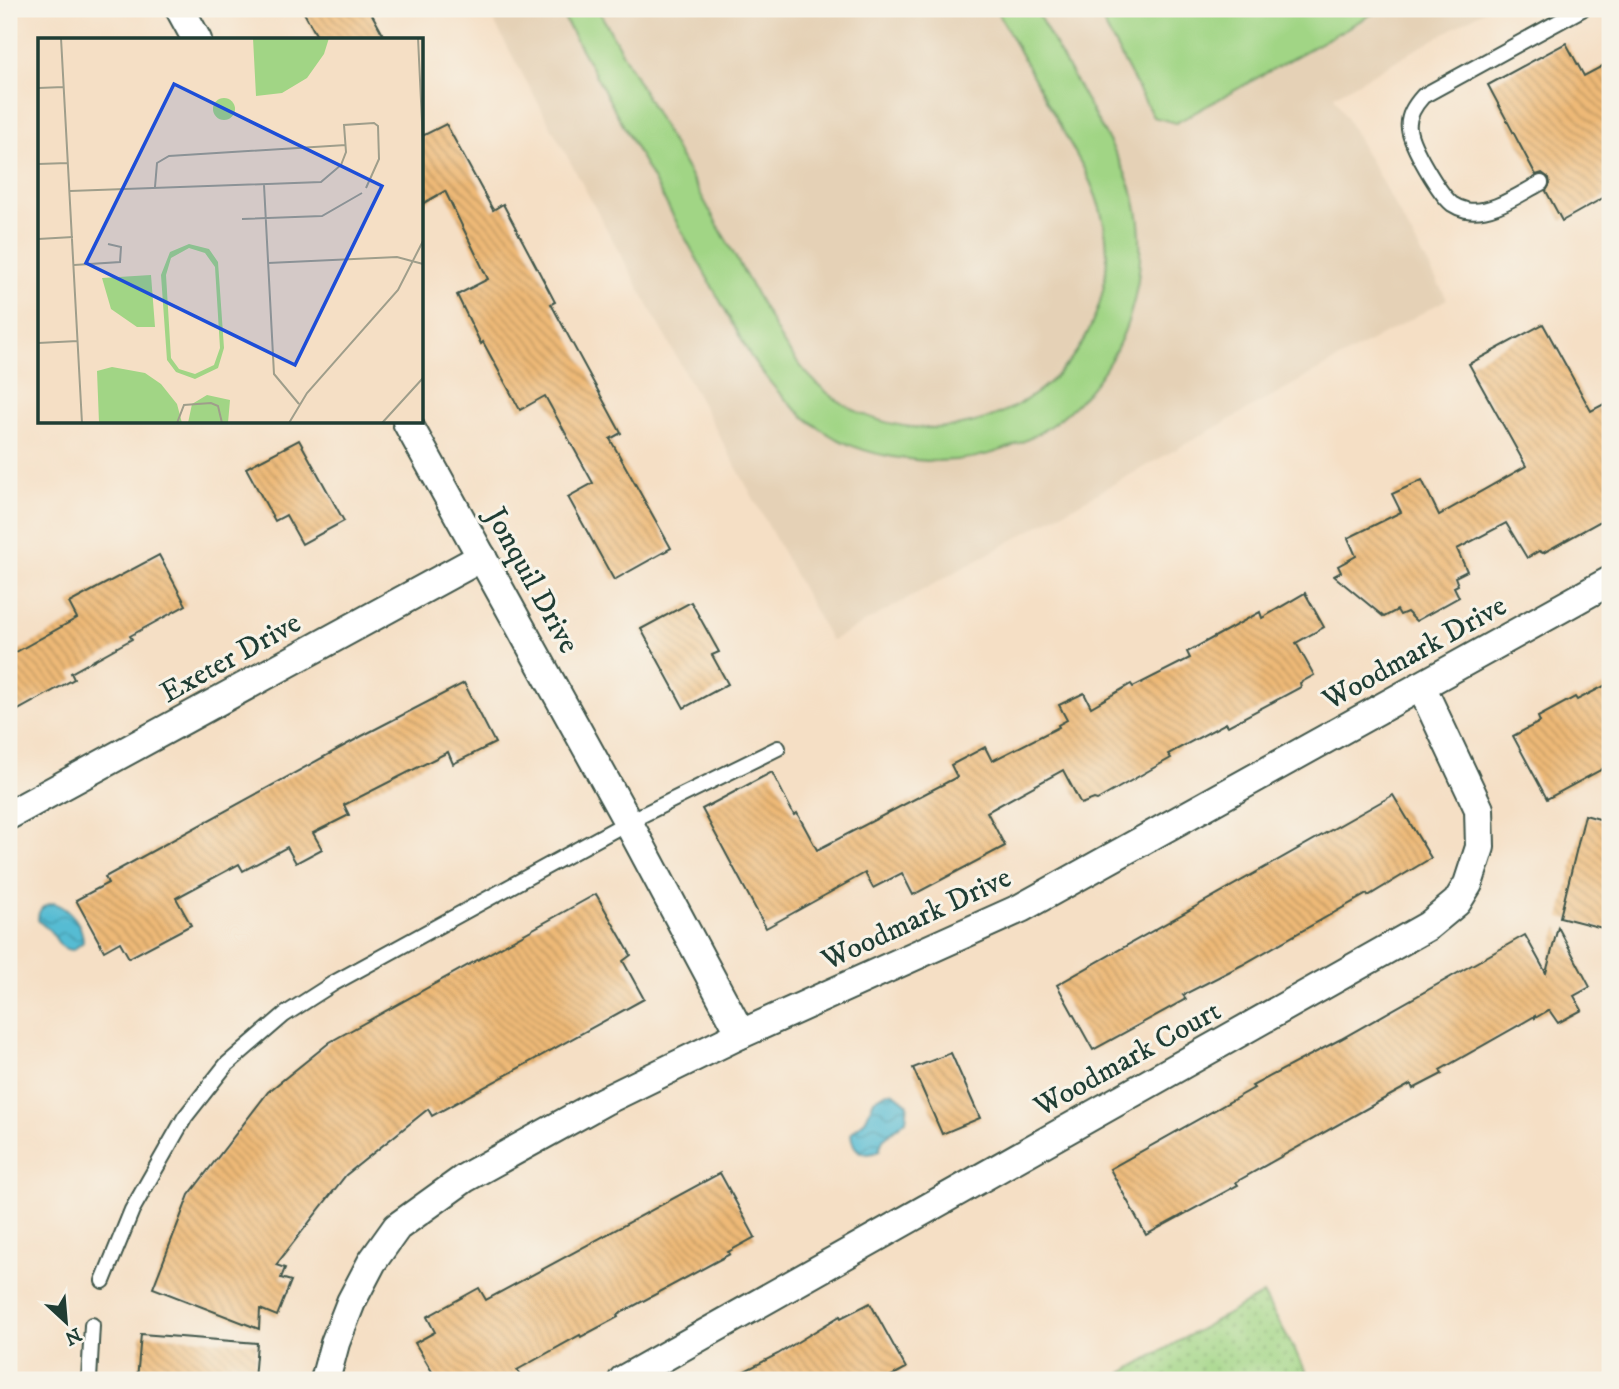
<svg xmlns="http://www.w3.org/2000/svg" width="1619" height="1389" viewBox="0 0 1619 1389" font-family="'IM FELL DW Pica',serif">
  <defs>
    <pattern id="park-dots" width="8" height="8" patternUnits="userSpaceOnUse" patternTransform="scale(1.75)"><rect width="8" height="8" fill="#a1d585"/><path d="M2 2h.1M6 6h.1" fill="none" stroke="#83ae6e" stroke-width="1.8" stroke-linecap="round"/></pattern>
    <pattern id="water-waves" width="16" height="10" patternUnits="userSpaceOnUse" patternTransform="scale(1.75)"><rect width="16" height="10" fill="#56bcd3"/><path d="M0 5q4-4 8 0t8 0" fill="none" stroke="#479aac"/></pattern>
    <pattern id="building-back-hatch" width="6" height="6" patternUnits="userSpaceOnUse" patternTransform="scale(1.75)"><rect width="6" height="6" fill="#eeb977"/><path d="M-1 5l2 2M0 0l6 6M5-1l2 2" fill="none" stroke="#c09862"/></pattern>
  </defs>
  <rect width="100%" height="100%" fill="#f7f3e8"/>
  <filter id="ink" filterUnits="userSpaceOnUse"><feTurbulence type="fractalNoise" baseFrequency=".0143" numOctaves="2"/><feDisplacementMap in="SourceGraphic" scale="14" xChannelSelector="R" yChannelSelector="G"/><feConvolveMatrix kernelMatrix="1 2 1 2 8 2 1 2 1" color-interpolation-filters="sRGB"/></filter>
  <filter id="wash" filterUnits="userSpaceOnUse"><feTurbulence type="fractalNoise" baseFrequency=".00686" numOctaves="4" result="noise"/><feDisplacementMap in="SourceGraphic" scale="28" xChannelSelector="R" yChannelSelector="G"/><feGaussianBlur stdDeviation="1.57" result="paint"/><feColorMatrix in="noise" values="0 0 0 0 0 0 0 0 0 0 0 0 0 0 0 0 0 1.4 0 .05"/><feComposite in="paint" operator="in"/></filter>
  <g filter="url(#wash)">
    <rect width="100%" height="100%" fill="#f5dfc5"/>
    <!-- built -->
    <path fill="#e5d1b6" d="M 487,9 L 1487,9 L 1334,96 L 1447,299 L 831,641 Z"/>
    <!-- green -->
    <g fill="#a1d585" stroke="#60895c" stroke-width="2">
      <path d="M 559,9 L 598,9 L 782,341 C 799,366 818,389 845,405 C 932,456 1047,418 1090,328 C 1105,296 1111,259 1104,224 C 1100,205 1093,187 1084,169 L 996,9 L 1035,9 C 1054,43 1073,77 1092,111 C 1111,145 1135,182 1139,222 C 1153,356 1053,473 915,460 C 884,457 851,449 825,432 C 794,412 772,387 751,357 Z"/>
      <path d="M 1096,9 L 1381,9 L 1176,123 L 1153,117 Z"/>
    </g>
    <!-- park -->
    <path fill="url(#park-dots)" stroke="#60895c" stroke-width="2" d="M 1263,1294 L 1311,1380 L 1126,1380 L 1122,1373 Z"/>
    <!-- water -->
    <g fill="url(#water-waves)" stroke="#3a7c84" stroke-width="2">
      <path d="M 54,903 C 70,909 83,924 83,942 L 73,950 C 59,949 59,942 51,932 C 48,928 42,925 38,920 C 38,909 43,905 54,903 Z"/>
      <path d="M 887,1092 L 894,1093 L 908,1104 L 906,1120 L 883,1139 L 879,1151 C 863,1159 852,1150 851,1133 L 866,1119 L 874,1100 Z"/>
    </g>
    <g id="blocks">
      <!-- building -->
      <g fill="url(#building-back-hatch)">
        <path d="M 302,9 L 369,9 L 386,40 L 319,40 Z"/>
        <path d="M 1566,43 L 1584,76 L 1610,62 L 1610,194 L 1562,221 L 1546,191 L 1550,184 L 1549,178 L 1542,173 L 1536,175 L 1488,85 Z"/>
        <path d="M 446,124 L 493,210 L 503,204 L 555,302 L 551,304 L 621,433 L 610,439 L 671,548 L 614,580 L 568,497 L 593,483 L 545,396 L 520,410 L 483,342 L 481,344 L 457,295 L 488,279 L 445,191 L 422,204 L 422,136 Z"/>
        <path d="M 1543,324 L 1591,411 L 1610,401 L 1610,516 L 1543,553 L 1539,551 L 1527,558 L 1506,523 L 1457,549 L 1467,571 L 1455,577 L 1458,585 L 1454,587 L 1459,597 L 1416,621 L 1407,612 L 1400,615 L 1397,610 L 1384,617 L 1334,576 L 1341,572 L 1338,566 L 1356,556 L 1348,538 L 1401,512 L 1392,494 L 1422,480 L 1439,515 L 1526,466 L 1469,364 Z"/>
        <path d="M 299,440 L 344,521 L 302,544 L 286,515 L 275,521 L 246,468 Z"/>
        <path d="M 159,555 L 186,605 L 130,636 L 132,639 L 71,673 L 74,679 L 9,715 L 9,656 L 77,618 L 69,603 Z"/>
        <path d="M 1305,593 L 1324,627 L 1296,643 L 1314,675 L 1300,683 L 1301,687 L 1228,726 L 1226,723 L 1168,754 L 1171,758 L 1097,800 L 1094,799 L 1081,804 L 1063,770 L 987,812 L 1005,846 L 913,895 L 902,873 L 873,888 L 865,873 L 766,928 L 702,809 L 772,772 L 794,815 L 797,813 L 817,850 L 957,777 L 951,765 L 985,747 L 992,761 L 1059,727 L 1058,725 L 1067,720 L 1059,705 L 1084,693 L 1091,707 L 1131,684 L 1133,687 L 1190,658 L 1187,652 L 1260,612 L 1262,618 Z"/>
        <path d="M 691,602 L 719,652 L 712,655 L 728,684 L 684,708 L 641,629 Z"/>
        <path d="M 464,683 L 495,743 L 453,764 L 448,752 L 344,805 L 349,815 L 313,833 L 322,849 L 296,863 L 287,847 L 243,871 L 239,864 L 176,898 L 191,925 L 129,958 L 120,942 L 104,951 L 76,900 L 108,883 L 105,877 L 362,736 Z"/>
        <path d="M 1610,683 L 1610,765 L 1547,799 L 1513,736 L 1540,722 L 1538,717 L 1575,697 L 1577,700 Z"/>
        <path d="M 1393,795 L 1431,858 L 1368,896 L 1367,894 L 1242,965 L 1183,995 L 1186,999 L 1093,1050 L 1057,985 Z"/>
        <path d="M 1585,815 L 1610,822 L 1610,930 L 1560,917 Z"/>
        <path d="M 596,894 L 631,955 L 623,961 L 644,999 L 432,1116 L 428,1109 L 346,1175 L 276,1265 L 285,1268 L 281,1278 L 291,1281 L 277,1316 L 260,1309 L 259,1329 L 153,1288 L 189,1195 L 268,1092 L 330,1042 Z"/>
        <path d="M 1558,927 L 1590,987 L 1574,996 L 1582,1010 L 1558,1023 L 1549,1010 L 1535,1018 L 1535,1016 L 1440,1070 L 1442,1074 L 1413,1089 L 1411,1084 L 1380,1101 L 1236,1182 L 1238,1185 L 1146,1235 L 1110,1169 L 1254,1088 L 1252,1086 L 1341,1039 L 1525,935 L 1546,973 Z"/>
        <path d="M 951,1053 L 980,1118 L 942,1134 L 913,1068 Z"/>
        <path d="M 720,1173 L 755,1237 L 728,1252 L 730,1254 L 617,1315 L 618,1317 L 581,1337 L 580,1335 L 517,1370 L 523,1380 L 437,1380 L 415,1343 L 435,1332 L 427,1317 L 479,1288 L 486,1300 Z"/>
        <path d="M 870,1303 L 906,1368 L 884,1380 L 727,1380 L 778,1354 L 840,1316 L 841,1318 Z"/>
        <path d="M 141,1334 L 257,1343 L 254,1380 L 137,1380 Z"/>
      </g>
    </g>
  </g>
  <g filter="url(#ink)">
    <use href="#blocks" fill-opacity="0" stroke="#3f554a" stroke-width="2"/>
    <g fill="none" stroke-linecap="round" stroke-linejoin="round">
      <defs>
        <g id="service">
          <path d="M 1541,183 C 1519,194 1492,215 1466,210 C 1462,209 1455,206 1452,204 C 1439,193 1411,146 1409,129 C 1407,116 1415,105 1423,96 L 1582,9"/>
          <path d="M 103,1281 L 132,1210 L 185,1117 L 226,1065 L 284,1015 L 334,983 L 628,822 L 778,748"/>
          <path d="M 89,1380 L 92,1325"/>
        </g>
        <g id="minor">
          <path d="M 180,9 L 197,40"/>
          <path d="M 407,422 L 628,822 L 741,1034"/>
          <path d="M 9,815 L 482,557"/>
          <path d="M 325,1380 L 335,1343 L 351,1302 L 372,1262 L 397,1227 L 465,1178 L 604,1101 L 741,1034 L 1021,908 L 1610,581"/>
          <path d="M 623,1380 L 1428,926 L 1457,902 L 1468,884 L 1480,847 L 1479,809 L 1421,686"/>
        </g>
      </defs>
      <!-- service casing -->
      <use href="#service" stroke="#3f554a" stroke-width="18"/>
      <!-- minor casing -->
      <use href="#minor" stroke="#3f554a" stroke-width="32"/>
      <!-- service -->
      <use href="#service" stroke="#fff" stroke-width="14"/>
      <!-- minor -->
      <use href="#minor" stroke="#fff" stroke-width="28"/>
    </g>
  </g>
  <g text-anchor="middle" stroke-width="6" stroke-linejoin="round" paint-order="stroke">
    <!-- street labels -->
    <g font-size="30" fill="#1f3d34" stroke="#f7f3e8">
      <text transform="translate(533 580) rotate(61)" y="10">Jonquil Drive</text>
      <text transform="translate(1414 652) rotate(-29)" y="10">Woodmark Drive</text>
      <text transform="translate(230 657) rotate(-29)" y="10">Exeter Drive</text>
      <text transform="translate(916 918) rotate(-25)" y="10">Woodmark Drive</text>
      <text transform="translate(1127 1058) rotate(-29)" y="10">Woodmark Court</text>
    </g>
  </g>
  <!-- overview -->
  <g transform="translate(38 38)">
    <rect width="385" height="385" fill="#f5dfc5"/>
    <path d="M 215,0 L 291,0 L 286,16 L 269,40 L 244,55 L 218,58 ZM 151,206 L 171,211 L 180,224 L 186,310 L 180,330 L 157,341 L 138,334 L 129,322 L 123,237 L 132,214 ZM 151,210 L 167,215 L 177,229 L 182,310 L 176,327 L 157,336 L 141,331 L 133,320 L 128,237 L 133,220 ZM 113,237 L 117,289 L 99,289 L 73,271 L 64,240 ZM 74,329 L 107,335 L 123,346 L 139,366 L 144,385 L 61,385 L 59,333 ZM 169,357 L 192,362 L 190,385 L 150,385 L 154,366 Z" fill="#a1d585" fill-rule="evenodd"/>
    <path d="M175 71a11 11 0 1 1 22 0a11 11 0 1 1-22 0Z" fill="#a1d585"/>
    <path fill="none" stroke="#9f9e8b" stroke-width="2" d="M 23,0 L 44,385M 380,0 L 385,105M 0,50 L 26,49M 0,126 L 30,125M 226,147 L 236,336 L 261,366M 117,149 L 119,125 L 131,118 L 308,107M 32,153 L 283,144 L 303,127 L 308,114 L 306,87 L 336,85 L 340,88 L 341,121 L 328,150M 204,181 L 284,178 L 324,155M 0,201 L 35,199M 230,225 L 359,219 L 385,226M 36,227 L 82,224 L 83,209 L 70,206M 0,305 L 40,303M 139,385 L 146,367 L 173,365 L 180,368 L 184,385M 251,385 L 269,355 L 360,252 L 385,203M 344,385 L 385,340"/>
    <path fill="#1d4ed8" fill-opacity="0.15" stroke="#1d4ed8" stroke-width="3.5" d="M 136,46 L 344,148 L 257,327 L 48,225 Z"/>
    <rect width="385" height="385" fill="none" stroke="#1f3d34" stroke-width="3.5"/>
  </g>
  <!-- margin -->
  <rect width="1619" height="1389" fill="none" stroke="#f7f3e8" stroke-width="35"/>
  <!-- north arrow -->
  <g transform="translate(66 1322) rotate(154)" stroke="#f7f3e8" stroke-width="5" paint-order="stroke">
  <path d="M0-5L12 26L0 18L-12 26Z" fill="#1f3d34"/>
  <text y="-10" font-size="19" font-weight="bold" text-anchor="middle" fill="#1f3d34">N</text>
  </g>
</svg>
